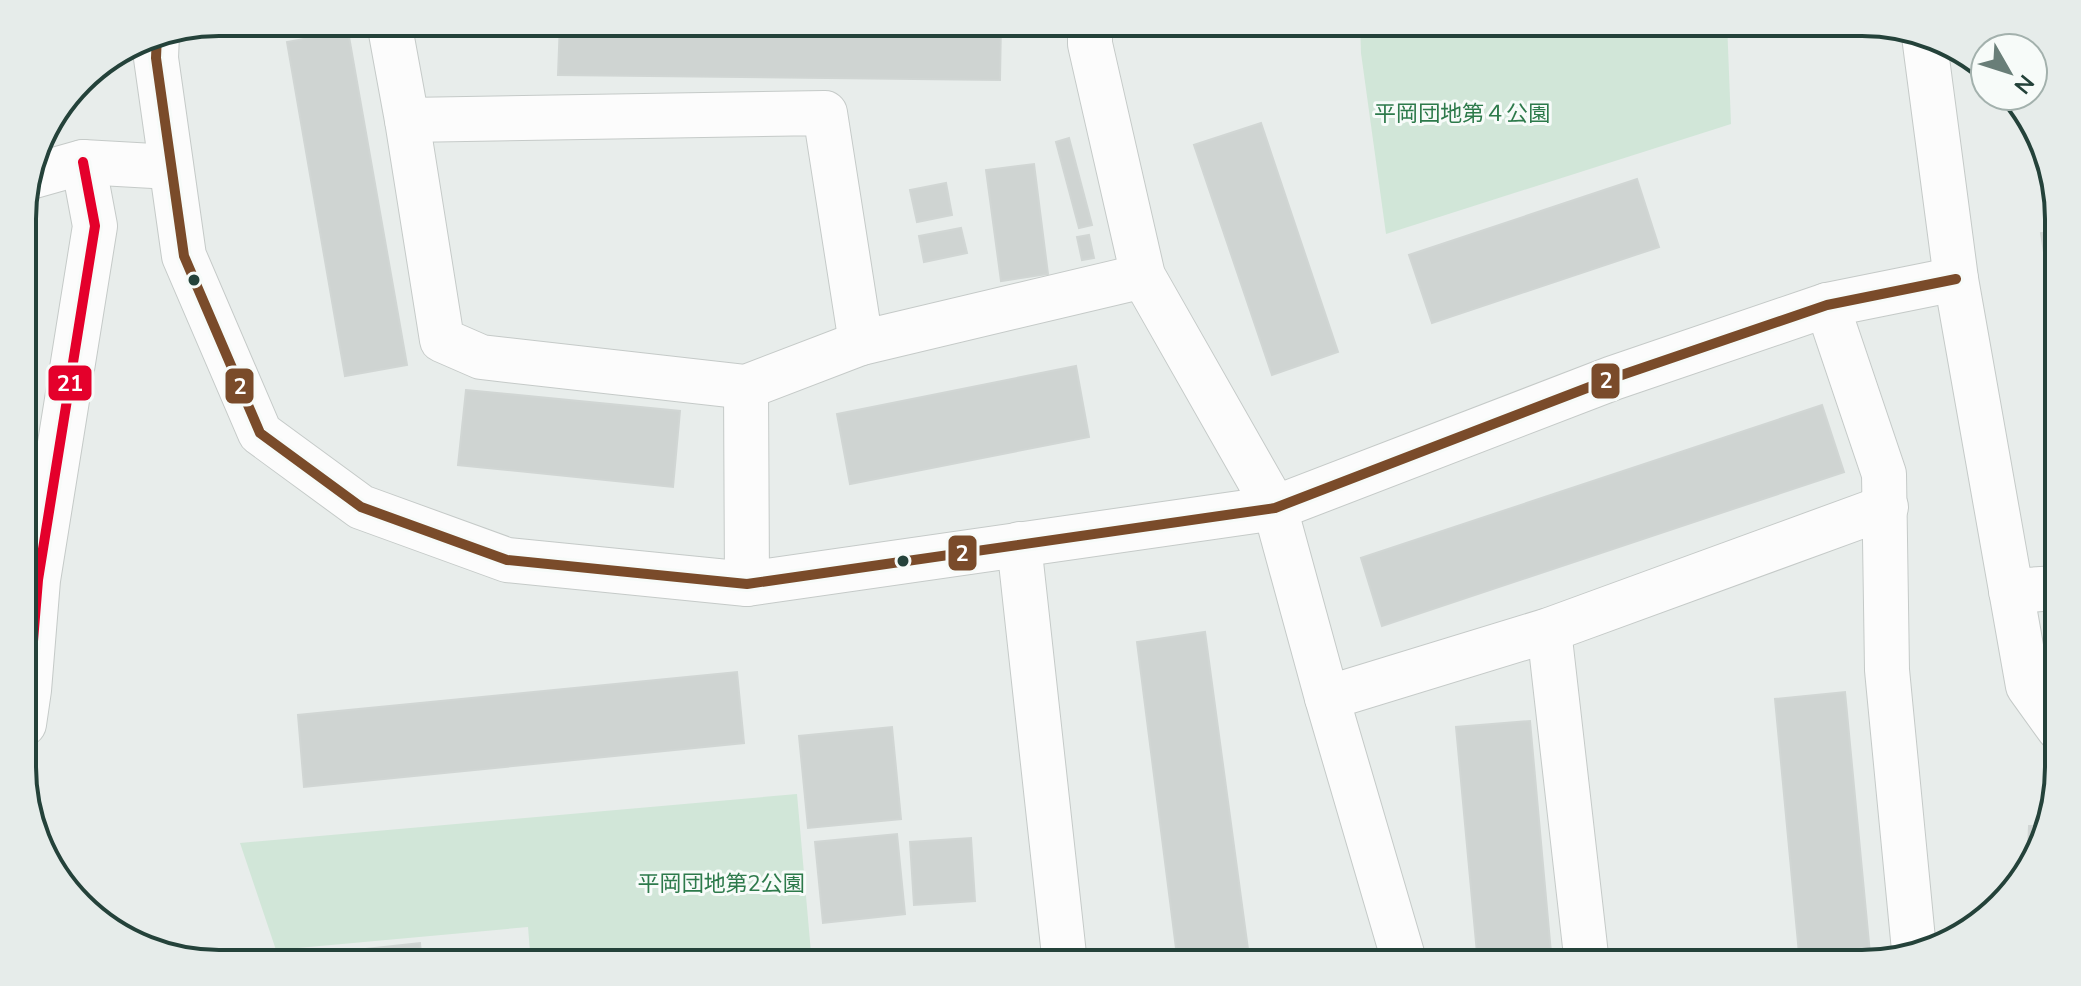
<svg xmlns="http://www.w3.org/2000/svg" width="2081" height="986" viewBox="0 0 2081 986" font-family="'Nunito Sans','Noto Sans JP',sans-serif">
  <rect width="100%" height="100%" fill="#e8edeb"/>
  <!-- green -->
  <g fill="#d1e6d8">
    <path d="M 1360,22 L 1727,22 L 1731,124 L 1386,234 L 1361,53 Z"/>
    <path d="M 797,794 L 812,964 L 531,964 L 528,927 L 276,950 L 240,843 Z"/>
  </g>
  <!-- building -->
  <g fill="#cfd4d2" stroke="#d1d6d4" stroke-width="2">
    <path d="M 560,22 L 1001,22 L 1000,80 L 558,75 Z"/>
    <path d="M 348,31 L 407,365 L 345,376 L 287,42 Z"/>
    <path d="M 1261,123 L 1338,352 L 1272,375 L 1194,145 Z"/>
    <path d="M 1069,138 L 1092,225 L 1079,228 L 1056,142 Z"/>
    <path d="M 1034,164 L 1048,274 L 1001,281 L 986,170 Z"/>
    <path d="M 1637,179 L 1659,247 L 1432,323 L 1409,255 Z"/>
    <path d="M 946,183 L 952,215 L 917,222 L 910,190 Z"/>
    <path d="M 961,228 L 967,253 L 924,262 L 919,236 Z"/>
    <path d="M 2057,231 L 2058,342 L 2041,233 Z"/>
    <path d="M 1089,235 L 1094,258 L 1082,260 L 1077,237 Z"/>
    <path d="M 1076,366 L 1089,437 L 850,484 L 837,414 Z"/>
    <path d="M 466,390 L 680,411 L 673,487 L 458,465 Z"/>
    <path d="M 1822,405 L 1844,472 L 1382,626 L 1361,558 Z"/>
    <path d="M 1205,632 L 1250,964 L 1178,964 L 1137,642 Z"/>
    <path d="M 737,672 L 744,743 L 304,787 L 298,715 Z"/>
    <path d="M 1845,692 L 1871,964 L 1800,964 L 1775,699 Z"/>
    <path d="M 1530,721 L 1552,964 L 1478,964 L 1456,727 Z"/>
    <path d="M 892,727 L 901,819 L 808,828 L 799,736 Z"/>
    <path d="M 2029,826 L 2045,827 L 2040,848 L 2028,848 Z"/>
    <path d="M 897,834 L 905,914 L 823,923 L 815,842 Z"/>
    <path d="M 971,838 L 975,901 L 914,905 L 910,842 Z"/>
    <path d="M 420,943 L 422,964 L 349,964 L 348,951 Z"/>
  </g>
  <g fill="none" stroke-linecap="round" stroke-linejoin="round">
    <defs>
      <g id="minor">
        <path d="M 389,22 L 407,120 L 442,340 L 481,357 L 746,387 L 861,343"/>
        <path d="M 1090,22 L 1090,44 L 1143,276 L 1275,508 L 1327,698 L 1405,964"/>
        <path d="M 157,34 L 156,58 L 184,256 L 260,433 L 361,507 L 507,560 L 747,584 L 1275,508 L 1613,378 L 1827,305 L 1956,279"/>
        <path d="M 1924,36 L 1956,279 L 2028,686 L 2059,729"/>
        <path d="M 407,120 L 825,113 L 861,343 L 1143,276"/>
        <path d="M 30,177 L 83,162 L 171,167"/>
        <path d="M 1827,305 L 1884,474 L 1887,670 L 1914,950"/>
        <path d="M 746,387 L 747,584"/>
        <path d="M 1019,544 L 1065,964"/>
        <path d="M 2011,591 L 2058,588"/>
        <path d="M 1549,630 L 1587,964"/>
        <path d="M 1327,698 L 1549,630 L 1886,507"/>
        <path d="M 24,724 L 29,690 L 38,580 L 95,226 L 83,162"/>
      </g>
    </defs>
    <!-- minor casing -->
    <use href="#minor" stroke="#c5cac8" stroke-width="46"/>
    <!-- minor -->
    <use href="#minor" stroke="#fcfcfc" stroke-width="44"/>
    <defs>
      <path id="bus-1" d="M 157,34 L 156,58 L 184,256 L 260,433 L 361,507 L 507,560 L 747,584 L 1275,508 L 1613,378 L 1827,305 L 1956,279"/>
      <path id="bus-2" d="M 24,724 L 29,690 L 38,580 L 95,226 L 83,162"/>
    </defs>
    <!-- bus-1 casing -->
    <use href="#bus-1" stroke="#f7fbf9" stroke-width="16"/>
    <!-- bus-2 casing -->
    <use href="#bus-2" stroke="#f7fbf9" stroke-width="16"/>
    <!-- bus-1 -->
    <use href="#bus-1" stroke="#7a4b2a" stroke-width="10"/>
    <!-- bus-2 -->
    <use href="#bus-2" stroke="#e4002b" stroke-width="10"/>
  </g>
  <!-- markers -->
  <g fill="#24423a" stroke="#f7fbf9" stroke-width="3">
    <circle cx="194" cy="280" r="7"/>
    <circle cx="903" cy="561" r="7"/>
  </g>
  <g text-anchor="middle" stroke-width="6" stroke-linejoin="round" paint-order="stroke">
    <!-- park labels -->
    <g font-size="22" fill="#2d7a4b" stroke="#f7fbf9">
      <text x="1462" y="121">平岡団地第４公園</text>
      <text x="721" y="891">平岡団地第2公園</text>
    </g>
  </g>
  <!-- crop -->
  <path d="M0 0H2081V986H0ZM219 36H1862A183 183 0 0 1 2045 219V767A183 183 0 0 1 1862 950H219A183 183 0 0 1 36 767V219A183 183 0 0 1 219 36Z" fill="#e6ecea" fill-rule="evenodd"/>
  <path fill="none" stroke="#24423a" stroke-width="4" d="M219 36H1862A183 183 0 0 1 2045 219V767A183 183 0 0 1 1862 950H219A183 183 0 0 1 36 767V219A183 183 0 0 1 219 36Z"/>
  <g stroke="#f7fbf9" stroke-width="3">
    <rect x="1590" y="362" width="31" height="38" rx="8" fill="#7a4b2a"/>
    <rect x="47" y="364" width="46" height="38" rx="8" fill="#e4002b"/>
    <rect x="224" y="367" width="31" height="38" rx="8" fill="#7a4b2a"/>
    <rect x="947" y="534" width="31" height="38" rx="8" fill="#7a4b2a"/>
  </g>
  <g font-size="22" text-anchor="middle" font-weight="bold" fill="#fff">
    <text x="1606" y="388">2</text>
    <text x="70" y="391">21</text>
    <text x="240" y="394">2</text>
    <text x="962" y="561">2</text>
  </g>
  <!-- north arrow -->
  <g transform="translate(2009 72) rotate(129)"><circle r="38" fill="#f7fbf9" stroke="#a3b1ad" stroke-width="2"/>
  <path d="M0-6L14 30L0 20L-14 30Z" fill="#697e78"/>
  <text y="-12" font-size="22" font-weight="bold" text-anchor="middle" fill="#24423a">N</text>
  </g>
</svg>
